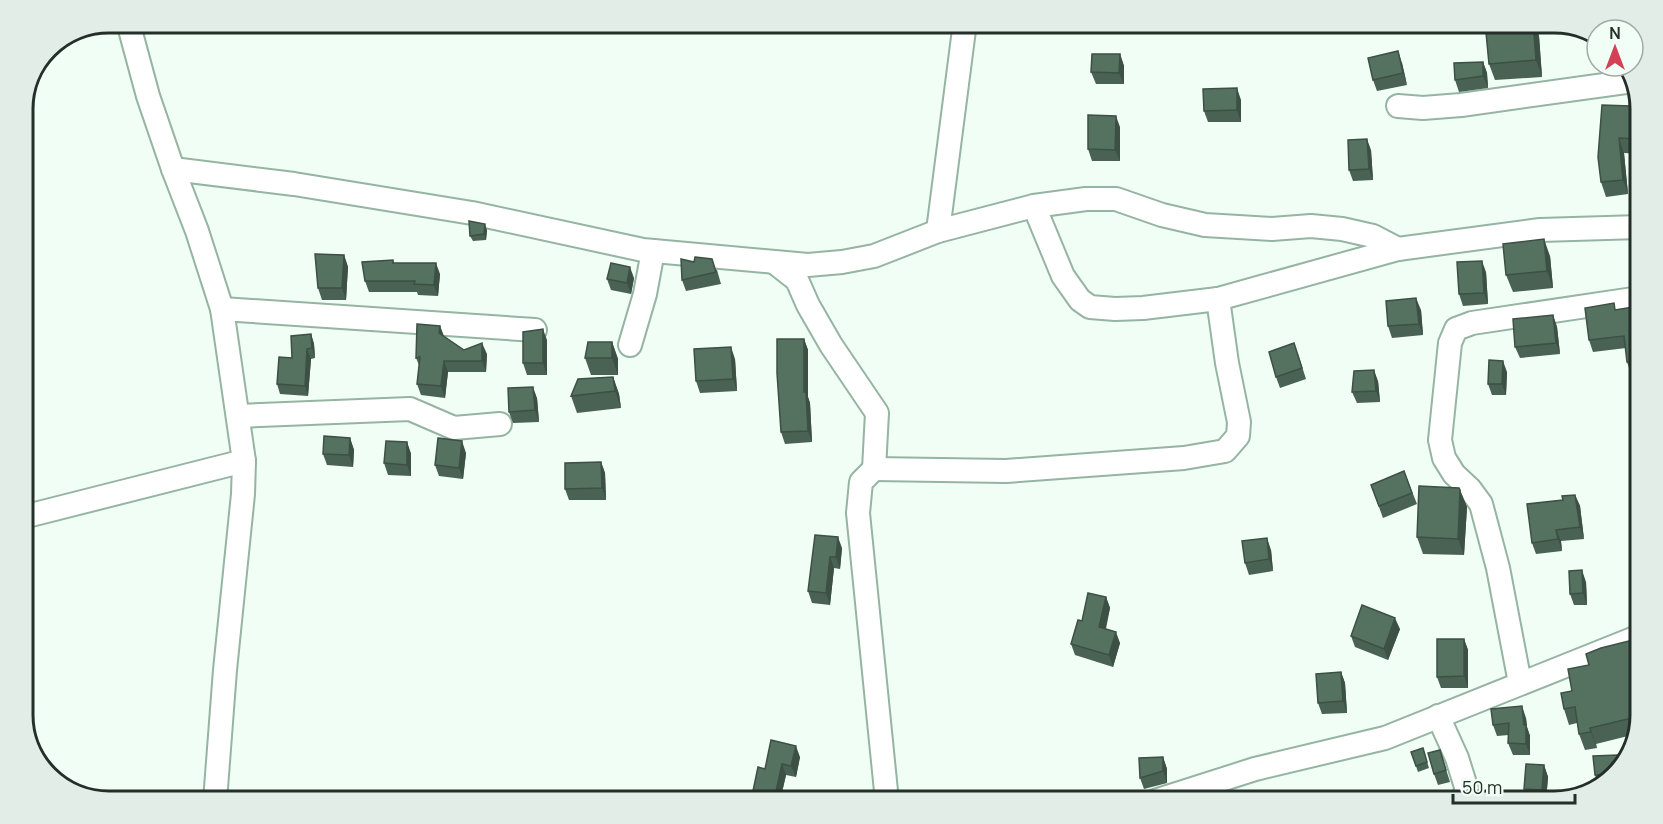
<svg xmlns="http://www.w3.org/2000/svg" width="1663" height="824" viewBox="0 0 1663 824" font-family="Manrope,sans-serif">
  <rect width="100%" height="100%" fill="#f1fef6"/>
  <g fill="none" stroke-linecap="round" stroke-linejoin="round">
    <defs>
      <g id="minor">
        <path d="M 128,22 L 148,96 L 173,169 L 197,231 L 222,309 L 244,461 L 243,494 L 225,670 L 215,801"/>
        <path d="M 1398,106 L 1423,108 L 1461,105 L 1633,81"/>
        <path d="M 173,169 L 294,184 L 472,213 L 643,250 L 808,265 L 842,262 L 874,256 L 938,231 L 1034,206 L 1086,199 L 1116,199 L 1162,215 L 1205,225 L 1272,229 L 1311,226 L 1342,229 L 1373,236 L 1398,249"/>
        <path d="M 1034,206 L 1063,276 L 1080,300 L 1090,307 L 1115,309 L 1143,308 L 1218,299 L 1398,249 L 1540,230 L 1640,227"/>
        <path d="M 938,231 L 965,22"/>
        <path d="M 774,262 L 797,280 L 808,305 L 831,345 L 877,413 L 874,469 L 861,482 L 858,513 L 887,801"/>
        <path d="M 222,309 L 535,330"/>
        <path d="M 630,345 L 645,294 L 653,251"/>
        <path d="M 238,416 L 410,409 L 454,428 L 500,424"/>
        <path d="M 874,469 L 1006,471 L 1184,458 L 1225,451 L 1238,436 L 1239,422 L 1227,363 L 1218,299"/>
        <path d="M 23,517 L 244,461"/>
        <path d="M 1520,683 L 1498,568 L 1481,504 L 1470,489 L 1454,474 L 1444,458 L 1440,440 L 1450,343 L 1456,329 L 1472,323 L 1640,298"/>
        <path d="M 1438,716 L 1457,758 L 1467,790 L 1461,801"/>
        <path d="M 1155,801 L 1255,769 L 1385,738 L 1640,636"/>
      </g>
    </defs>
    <!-- minor casing -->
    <use href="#minor" stroke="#95b4a1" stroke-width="26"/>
    <!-- minor -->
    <use href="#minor" stroke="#fff" stroke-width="22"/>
  </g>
  <!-- wall -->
  <g fill="#496253">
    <path d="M 1485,22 L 1534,22 L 1539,36 L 1542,77 L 1495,80 L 1489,64 Z"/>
    <path d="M 1120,54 L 1124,66 L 1124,84 L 1096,84 L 1091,72 Z"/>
    <path d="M 1483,62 L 1487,73 L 1488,88 L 1459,92 L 1455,80 Z"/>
    <path d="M 1402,63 L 1407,85 L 1377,91 L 1373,80 Z"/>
    <path d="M 1241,100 L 1241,122 L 1208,122 L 1204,111 Z"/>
    <path d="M 1640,104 L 1640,154 L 1624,153 L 1628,194 L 1606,197 L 1601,182 L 1631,106 Z"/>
    <path d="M 1120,127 L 1120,161 L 1092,161 L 1088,149 Z"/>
    <path d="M 1371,150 L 1373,180 L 1353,181 L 1349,170 Z"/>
    <path d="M 487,230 L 486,240 L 473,241 L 470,236 Z"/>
    <path d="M 344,255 L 348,267 L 346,300 L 322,300 L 318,288 Z"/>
    <path d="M 1550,256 L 1553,288 L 1513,292 L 1506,275 Z"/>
    <path d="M 393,260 L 394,263 L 440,274 L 438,296 L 418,295 L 417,292 L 369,292 L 365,281 Z"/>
    <path d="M 694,262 L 717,270 L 721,284 L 686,291 L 682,280 Z"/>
    <path d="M 1486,272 L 1488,304 L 1463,306 L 1459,294 Z"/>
    <path d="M 634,278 L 631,294 L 611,290 L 607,279 Z"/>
    <path d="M 1640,306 L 1640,373 L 1631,374 L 1627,362 L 1626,348 L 1593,352 L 1589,340 L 1616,310 Z"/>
    <path d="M 1421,310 L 1423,335 L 1392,338 L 1388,326 Z"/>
    <path d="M 1553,315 L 1557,327 L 1560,354 L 1520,358 L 1515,347 Z"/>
    <path d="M 440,326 L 444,336 L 464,350 L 487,354 L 486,372 L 448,372 L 445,398 L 421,395 L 417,384 L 419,365 L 416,358 Z"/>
    <path d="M 311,334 L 314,344 L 315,358 L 311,359 L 308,396 L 280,394 L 277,384 Z"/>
    <path d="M 804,339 L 808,350 L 808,397 L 810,403 L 812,442 L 785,444 L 781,432 Z"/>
    <path d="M 547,340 L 547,375 L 527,375 L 523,363 Z"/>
    <path d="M 612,342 L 618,359 L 618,375 L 591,375 L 585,358 Z"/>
    <path d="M 1298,354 L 1306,379 L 1280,388 L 1276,377 Z"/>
    <path d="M 735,359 L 737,391 L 700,393 L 696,381 Z"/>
    <path d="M 1507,372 L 1506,395 L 1492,395 L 1488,384 Z"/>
    <path d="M 613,377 L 619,394 L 621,408 L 577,413 L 571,396 Z"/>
    <path d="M 1378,381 L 1380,402 L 1357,403 L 1352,392 Z"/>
    <path d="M 537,398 L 539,422 L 513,423 L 509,412 Z"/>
    <path d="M 350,438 L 354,450 L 353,467 L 327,465 L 323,454 Z"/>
    <path d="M 407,442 L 411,454 L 411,476 L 388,475 L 384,463 Z"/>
    <path d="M 466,453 L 463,479 L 439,476 L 435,465 Z"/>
    <path d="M 601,462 L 605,473 L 606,500 L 569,500 L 565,489 Z"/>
    <path d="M 1404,471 L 1417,504 L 1383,518 L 1371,485 Z"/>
    <path d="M 1460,490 L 1467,507 L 1464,555 L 1423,554 L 1417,537 Z"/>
    <path d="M 1575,495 L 1580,506 L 1584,539 L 1561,541 L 1562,551 L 1536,554 L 1532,543 L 1563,500 Z"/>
    <path d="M 815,535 L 842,548 L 840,569 L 834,568 L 830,605 L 812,603 L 808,591 Z"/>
    <path d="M 1271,550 L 1273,571 L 1249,575 L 1245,563 Z"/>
    <path d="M 1586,582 L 1587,605 L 1574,605 L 1570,594 Z"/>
    <path d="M 1106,597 L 1110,608 L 1106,629 L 1120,643 L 1113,667 L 1075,655 L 1071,644 L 1082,621 Z"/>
    <path d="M 1400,629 L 1388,660 L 1355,647 L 1351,636 Z"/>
    <path d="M 1640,633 L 1641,715 L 1636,734 L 1596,744 L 1597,748 L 1585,750 L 1579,734 L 1577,723 L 1569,725 L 1564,709 L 1572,691 L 1589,665 L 1633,640 Z"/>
    <path d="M 1464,639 L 1468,650 L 1468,688 L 1441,688 L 1437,677 Z"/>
    <path d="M 1341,672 L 1345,683 L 1347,713 L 1322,714 L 1318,703 Z"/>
    <path d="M 1526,718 L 1527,727 L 1530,736 L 1530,755 L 1513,755 L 1508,743 L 1509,735 L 1497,736 L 1493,725 Z"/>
    <path d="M 1423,748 L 1429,768 L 1418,772 L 1411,752 Z"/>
    <path d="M 1440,750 L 1450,782 L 1438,785 L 1434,774 Z"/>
    <path d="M 800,757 L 796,777 L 786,775 L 780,801 L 756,801 L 753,791 L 765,769 Z"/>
    <path d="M 1163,757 L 1167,769 L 1167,783 L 1144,789 L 1140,778 Z"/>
    <path d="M 1622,764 L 1603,786 L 1599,787 L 1595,775 Z"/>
    <path d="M 1544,765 L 1548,777 L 1546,801 L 1528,800 L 1524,789 Z"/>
  </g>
  <!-- shaded-wall -->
  <g fill="#3c5044">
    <path d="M 1533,22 L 1534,22 L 1539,36 L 1542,77 L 1536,60 Z"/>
    <path d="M 1398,51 L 1402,63 L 1407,85 L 1403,73 Z"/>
    <path d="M 1120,54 L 1124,66 L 1124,84 L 1119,73 Z"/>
    <path d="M 1483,62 L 1487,73 L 1488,88 L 1483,76 Z"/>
    <path d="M 1237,88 L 1241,100 L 1241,122 L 1237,110 Z"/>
    <path d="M 1116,116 L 1120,127 L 1120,161 L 1115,150 Z"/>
    <path d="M 1619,138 L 1624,153 L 1628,194 L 1623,180 Z"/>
    <path d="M 1367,139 L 1371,150 L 1373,180 L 1369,169 Z"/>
    <path d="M 485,224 L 487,230 L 486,240 L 484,234 Z"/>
    <path d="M 1544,239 L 1550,256 L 1553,288 L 1547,271 Z"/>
    <path d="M 344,255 L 348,267 L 346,300 L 342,288 Z"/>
    <path d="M 1482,261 L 1486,272 L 1488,304 L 1484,293 Z"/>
    <path d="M 436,263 L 440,274 L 438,296 L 434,285 Z"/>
    <path d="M 630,267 L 634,278 L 631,294 L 627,283 Z"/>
    <path d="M 1416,298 L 1421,310 L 1423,335 L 1419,324 Z"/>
    <path d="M 1553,315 L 1557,327 L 1560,354 L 1556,343 Z"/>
    <path d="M 440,326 L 444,337 L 439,333 Z"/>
    <path d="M 543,329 L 547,340 L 547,375 L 543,363 Z"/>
    <path d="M 311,334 L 314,344 L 315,358 L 312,348 Z"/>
    <path d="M 804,339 L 808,350 L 808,397 L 810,403 L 812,442 L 808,431 L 804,392 Z"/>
    <path d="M 612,342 L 618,359 L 618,375 L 612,358 Z"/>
    <path d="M 482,343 L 487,354 L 486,372 L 482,361 Z"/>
    <path d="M 731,347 L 735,359 L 737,391 L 733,379 Z"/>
    <path d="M 307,349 L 311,359 L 308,396 L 305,386 Z"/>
    <path d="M 444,361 L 448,372 L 445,398 L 441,386 Z"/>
    <path d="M 1503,361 L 1507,372 L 1506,395 L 1502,384 Z"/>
    <path d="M 1374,370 L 1378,381 L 1380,402 L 1376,391 Z"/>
    <path d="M 613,377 L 619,394 L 621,408 L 615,391 Z"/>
    <path d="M 533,387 L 537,398 L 539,422 L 535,410 Z"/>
    <path d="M 350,438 L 354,450 L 353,467 L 349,455 Z"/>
    <path d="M 462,441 L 466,453 L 463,479 L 459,468 Z"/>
    <path d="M 407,442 L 411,454 L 411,476 L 407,465 Z"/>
    <path d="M 601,462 L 605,473 L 606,500 L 602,488 Z"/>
    <path d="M 1460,490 L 1467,507 L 1464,555 L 1458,539 Z"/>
    <path d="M 1575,495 L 1580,506 L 1584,539 L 1580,527 Z"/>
    <path d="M 1556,530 L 1561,541 L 1562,551 L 1558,539 Z"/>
    <path d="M 838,537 L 842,548 L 840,569 L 836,557 Z"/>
    <path d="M 1267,538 L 1271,550 L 1273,571 L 1269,559 Z"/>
    <path d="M 830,557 L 834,568 L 830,605 L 826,593 Z"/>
    <path d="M 1582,570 L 1586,582 L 1587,605 L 1583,593 Z"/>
    <path d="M 1106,597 L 1110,608 L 1103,638 L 1099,627 Z"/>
    <path d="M 1395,618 L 1400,629 L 1388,660 L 1384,649 Z"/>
    <path d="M 1116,632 L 1120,643 L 1113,667 L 1109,655 Z"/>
    <path d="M 1464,639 L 1468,650 L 1468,688 L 1464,676 Z"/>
    <path d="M 1341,672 L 1345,683 L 1347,713 L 1343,701 Z"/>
    <path d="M 1522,706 L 1526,718 L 1527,727 L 1530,736 L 1530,755 L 1526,744 Z"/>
    <path d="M 1590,728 L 1596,744 L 1597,748 L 1591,732 Z"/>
    <path d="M 796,746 L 800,757 L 796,777 L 791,766 Z"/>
    <path d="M 1618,755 L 1622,764 L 1619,768 Z"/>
    <path d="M 1163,757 L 1167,769 L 1167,783 L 1163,771 Z"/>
    <path d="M 782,764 L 786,775 L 780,801 L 777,801 L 775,796 Z"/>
    <path d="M 1544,765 L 1548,777 L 1546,801 L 1542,790 Z"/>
  </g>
  <!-- building -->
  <g fill="#557261" stroke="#3c5044" stroke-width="1.5">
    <path d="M 1485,22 L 1533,22 L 1536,60 L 1489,64 Z"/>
    <path d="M 1398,51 L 1403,73 L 1373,80 L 1368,58 Z"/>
    <path d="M 1092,54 L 1120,54 L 1119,73 L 1091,72 Z"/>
    <path d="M 1483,62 L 1483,76 L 1455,80 L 1454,63 Z"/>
    <path d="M 1237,88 L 1237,110 L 1204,111 L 1203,89 Z"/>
    <path d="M 1632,92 L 1636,92 L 1640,104 L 1640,139 L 1619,138 L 1623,180 L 1601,182 L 1598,157 L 1602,105 L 1631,106 Z"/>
    <path d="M 1088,115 L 1116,116 L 1115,150 L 1088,149 Z"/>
    <path d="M 1367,139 L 1369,169 L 1349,170 L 1348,140 Z"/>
    <path d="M 469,221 L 485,224 L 484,234 L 470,236 Z"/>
    <path d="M 1544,239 L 1547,271 L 1506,275 L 1503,244 Z"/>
    <path d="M 315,254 L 344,255 L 342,288 L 318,288 Z"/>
    <path d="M 695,257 L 712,259 L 716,272 L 682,280 L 681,259 L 694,262 Z"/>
    <path d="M 393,260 L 393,263 L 436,263 L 434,285 L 414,284 L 415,281 L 365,281 L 362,262 Z"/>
    <path d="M 1482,261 L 1484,293 L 1459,294 L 1457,262 Z"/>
    <path d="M 611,263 L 630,267 L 627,283 L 607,279 Z"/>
    <path d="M 1416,298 L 1419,324 L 1388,326 L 1386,301 Z"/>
    <path d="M 1614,303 L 1615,310 L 1640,306 L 1640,361 L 1627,362 L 1624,336 L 1589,340 L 1585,308 Z"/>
    <path d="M 1553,315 L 1556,343 L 1515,347 L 1513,319 Z"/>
    <path d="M 417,324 L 440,326 L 439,333 L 464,350 L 482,343 L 482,361 L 444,361 L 441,386 L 417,384 L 420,357 L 416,358 Z"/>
    <path d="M 543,329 L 543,363 L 523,363 L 523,332 Z"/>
    <path d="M 311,334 L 312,348 L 307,349 L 305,386 L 277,384 L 279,357 L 292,358 L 291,336 Z"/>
    <path d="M 777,339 L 804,339 L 804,392 L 806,392 L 808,431 L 781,432 L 777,373 Z"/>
    <path d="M 588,342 L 612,342 L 612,358 L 585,358 Z"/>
    <path d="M 1294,343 L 1302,368 L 1276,377 L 1269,352 Z"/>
    <path d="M 731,347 L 733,379 L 696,381 L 694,349 Z"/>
    <path d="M 1489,360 L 1503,361 L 1502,384 L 1488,384 Z"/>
    <path d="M 1374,370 L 1376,391 L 1352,392 L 1354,371 Z"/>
    <path d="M 613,377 L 615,391 L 571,396 L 578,379 Z"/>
    <path d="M 533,387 L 535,410 L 509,412 L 508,388 Z"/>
    <path d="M 324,436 L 350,438 L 349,455 L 323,454 Z"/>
    <path d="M 438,438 L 462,441 L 459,468 L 435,465 Z"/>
    <path d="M 386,441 L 407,442 L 407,465 L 384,463 Z"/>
    <path d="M 601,462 L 602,488 L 565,489 L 565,463 Z"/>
    <path d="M 1404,471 L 1412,493 L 1379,506 L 1371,485 Z"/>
    <path d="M 1419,486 L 1459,488 L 1460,490 L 1458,539 L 1417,537 Z"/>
    <path d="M 1575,495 L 1580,527 L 1556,530 L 1558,539 L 1532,543 L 1527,504 L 1563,500 L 1562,496 Z"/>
    <path d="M 815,535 L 838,537 L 836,557 L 830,557 L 826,593 L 808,591 Z"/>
    <path d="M 1267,538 L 1269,559 L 1245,563 L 1242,541 Z"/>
    <path d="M 1582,570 L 1583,593 L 1570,594 L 1569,571 Z"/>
    <path d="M 1088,593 L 1106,597 L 1099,627 L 1116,632 L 1109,655 L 1071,644 L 1078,620 L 1082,621 Z"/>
    <path d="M 1362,605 L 1395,618 L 1384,649 L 1351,636 Z"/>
    <path d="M 1640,633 L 1640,704 L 1634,706 L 1636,717 L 1590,728 L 1591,732 L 1579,734 L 1575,707 L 1564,709 L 1561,693 L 1572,691 L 1568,669 L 1589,665 L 1586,654 L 1601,648 L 1633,640 L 1632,636 Z"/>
    <path d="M 1437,639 L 1464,639 L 1464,676 L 1437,677 Z"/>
    <path d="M 1341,672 L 1343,701 L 1318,703 L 1316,674 Z"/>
    <path d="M 1522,706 L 1524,725 L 1526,725 L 1526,744 L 1508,743 L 1509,723 L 1493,725 L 1491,709 Z"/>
    <path d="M 771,740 L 796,746 L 791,766 L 782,764 L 775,796 L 753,791 L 758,767 L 765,769 Z"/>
    <path d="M 1423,748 L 1427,762 L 1416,766 L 1411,752 Z"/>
    <path d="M 1440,750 L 1446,770 L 1434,774 L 1428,753 Z"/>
    <path d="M 1618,755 L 1619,768 L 1613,774 L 1595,775 L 1593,756 Z"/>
    <path d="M 1163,757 L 1163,771 L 1140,778 L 1139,758 Z"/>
    <path d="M 1526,764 L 1544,765 L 1542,790 L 1524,789 Z"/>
    <path d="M 1428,793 L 1431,801 L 1408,801 L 1407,800 Z"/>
  </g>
  <!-- crop -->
  <path d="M0 0H1663V824H0ZM109 33H1554A76 76 0 0 1 1630 109V715A76 76 0 0 1 1554 791H109A76 76 0 0 1 33 715V109A76 76 0 0 1 109 33Z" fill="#e1ede6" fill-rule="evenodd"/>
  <path fill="none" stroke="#232f28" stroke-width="3" d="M109 33H1554A76 76 0 0 1 1630 109V715A76 76 0 0 1 1554 791H109A76 76 0 0 1 33 715V109A76 76 0 0 1 109 33Z"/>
  <!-- north arrow -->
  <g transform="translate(1615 48)"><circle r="28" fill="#f1fef6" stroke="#9faba4" stroke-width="1.5"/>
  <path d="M0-4.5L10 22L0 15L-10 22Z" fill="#d24156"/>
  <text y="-9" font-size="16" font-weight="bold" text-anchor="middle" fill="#232f28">N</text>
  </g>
  <!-- scale -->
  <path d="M1453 794v9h122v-9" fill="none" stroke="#232f28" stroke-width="3"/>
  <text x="1462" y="794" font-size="18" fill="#232f28" stroke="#f1fef6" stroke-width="4.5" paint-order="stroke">50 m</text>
</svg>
